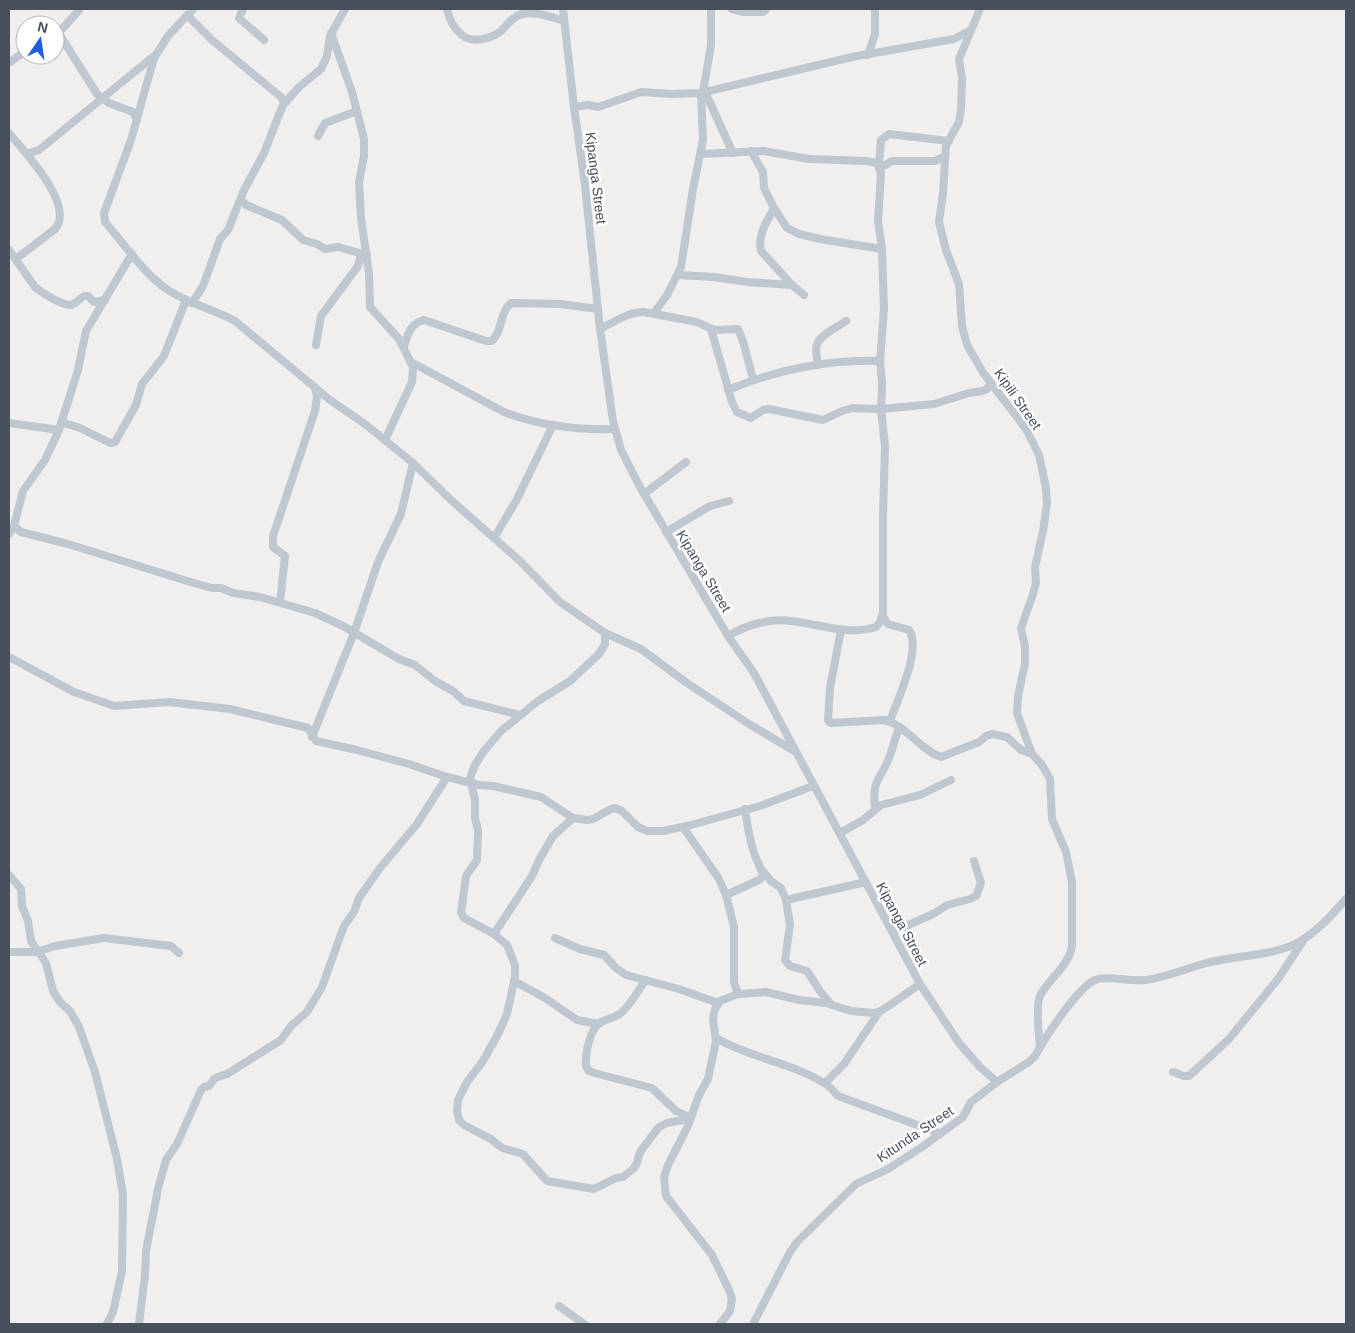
<svg xmlns="http://www.w3.org/2000/svg" width="1355" height="1333" viewBox="0 0 1355 1333" font-family="Helvetica,sans-serif">
  <rect width="100%" height="100%" fill="#f1eeee"/>
  <g fill="none" stroke-linecap="round" stroke-linejoin="round">
    <!-- minor -->
    <g stroke="#bfc7d0" stroke-width="8">
      <path d="M 193,9 L 168,36 L 154,58 L 131,140 L 104,213 L 105,222 C 125,245 143,273 168,290 C 189,304 214,309 235,321 L 330,400 L 365,424 L 413,463 L 451,500 L 520,561 L 560,602 L 605,633 L 641,649 L 687,683 L 749,724 L 796,752"/>
      <path d="M 243,9 L 239,18 L 264,40"/>
      <path d="M 447,9 C 449,19 453,28 462,35 C 473,44 490,39 501,31 C 507,25 513,16 522,14 C 536,11 551,17 564,21"/>
      <path d="M 563,9 L 574,107 L 585,185 L 600,329 L 613,421 L 621,450 L 640,487 L 728,636 L 754,673 L 920,984 L 959,1043 L 980,1067 L 997,1082"/>
      <path d="M 732,9 L 744,12 L 763,12 L 766,9"/>
      <path d="M 980,9 L 959,59 L 962,79 L 961,109 L 959,122 L 946,145 L 943,193 L 939,222 L 946,250 L 959,284 L 962,326 L 967,345 L 984,374 L 1026,429 L 1039,455 L 1046,488 L 1047,504 L 1043,531 L 1035,567 L 1036,583 L 1033,594 L 1021,628 L 1025,647 L 1025,664 L 1018,696 L 1017,713 L 1032,754 L 1042,765 L 1050,779 L 1052,819 L 1066,852 L 1072,882 L 1072,943 C 1072,964 1048,979 1040,996 C 1036,1004 1039,1037 1040,1047"/>
      <path d="M 187,15 L 212,40 L 270,88 L 281,97 L 284,102 L 264,153 L 244,190 L 228,230 L 220,239 L 203,286 L 192,303"/>
      <path d="M 58,32 L 97,94 L 109,103 L 133,112 L 137,120"/>
      <path d="M 55,33 L 63,28 L 80,9"/>
      <path d="M 331,33 L 352,92 L 364,139 L 364,156 L 359,182 L 361,218 L 369,274 L 370,307 L 399,339 L 413,367 L 412,382 L 385,440"/>
      <path d="M 868,55 L 875,34 L 875,9"/>
      <path d="M 9,63 L 25,51"/>
      <path d="M 703,92 L 711,45 L 711,9"/>
      <path d="M 705,92 L 733,153"/>
      <path d="M 283,105 L 299,87 L 321,69 L 327,56 L 330,36 L 345,9"/>
      <path d="M 574,107 L 588,105 L 598,107 L 641,92 L 672,94 L 701,93 L 852,57 L 954,39 L 969,31"/>
      <path d="M 9,133 C 23,150 76,205 55,229 L 16,259"/>
      <path d="M 318,136 L 325,123 L 357,111"/>
      <path d="M 751,151 L 763,172 L 764,188 L 774,208 L 787,228 L 799,234 L 820,239 L 882,249"/>
      <path d="M 27,154 L 39,150 L 154,56"/>
      <path d="M 701,154 L 764,151 L 809,159 L 866,161 L 877,163 L 881,173 L 878,221 L 882,249 L 884,309 L 880,361 L 882,383 L 881,409 L 885,446 L 883,517 L 883,613 L 880,622 L 876,627 C 849,636 819,624 791,621 C 770,618 746,625 728,636"/>
      <path d="M 879,166 L 881,140 L 889,134 L 949,141"/>
      <path d="M 880,168 L 892,161 L 935,161 L 945,156"/>
      <path d="M 241,199 L 246,205 L 282,220 L 303,240 L 317,244 L 325,249 L 338,247 L 367,255"/>
      <path d="M 774,208 C 767,221 757,236 761,251 L 792,285 L 804,295"/>
      <path d="M 9,250 L 35,287 C 42,293 61,305 71,305 C 76,304 80,298 84,296 L 88,296 L 94,302 L 105,300"/>
      <path d="M 678,275 L 714,277 L 747,282 L 792,285"/>
      <path d="M 654,313 L 667,295 L 681,267 L 693,189 L 703,140 L 701,93"/>
      <path d="M 600,329 C 614,322 628,312 644,312 L 697,322 L 714,330 L 738,329 L 743,341 L 753,379"/>
      <path d="M 711,329 L 732,402 L 737,412 L 751,418 L 763,410 L 769,409 L 823,420 L 842,411 L 852,408 L 881,409 L 934,404 L 969,393 L 983,391 L 987,389 L 991,383"/>
      <path d="M 316,345 L 321,316 L 358,266 L 361,254"/>
      <path d="M 404,346 C 408,335 410,323 424,320 L 486,341 L 492,341 C 503,331 499,313 511,303 L 560,304 L 598,309"/>
      <path d="M 411,362 L 504,412 C 540,426 577,430 615,429"/>
      <path d="M 818,365 C 817,359 815,350 817,344 C 821,334 838,327 846,321"/>
      <path d="M 728,390 C 775,370 829,359 880,361"/>
      <path d="M 61,422 L 80,428 L 110,443 L 115,442 L 136,405 L 142,384 L 164,356 L 186,300"/>
      <path d="M 9,423 L 59,430"/>
      <path d="M 644,494 L 686,462"/>
      <path d="M 14,526 L 21,532 L 68,544 L 197,584 L 212,588 L 221,588 L 233,593 L 260,597 L 315,613 L 343,626 L 399,659 L 415,665 L 435,681 L 453,691 L 464,701 L 520,715"/>
      <path d="M 666,532 L 710,506 L 729,501"/>
      <path d="M 9,534 L 14,526 L 23,491 L 45,460 L 59,430 L 78,370 L 86,331 L 132,254"/>
      <path d="M 494,538 L 516,501 L 553,425"/>
      <path d="M 280,602 L 285,556 L 273,547 L 273,536 L 315,411 L 317,397 L 315,388"/>
      <path d="M 883,616 L 888,624 L 909,630 C 922,649 897,701 890,721"/>
      <path d="M 841,630 L 830,688 L 828,720 L 830,723 L 884,720 C 905,724 921,751 941,757 L 979,742 L 986,736 L 992,734 L 1007,737 L 1021,750 L 1032,754"/>
      <path d="M 605,633 L 605,644 L 599,654 L 570,681 L 538,701 L 501,731 L 484,751 L 475,765 L 470,778 L 475,800 L 475,818 L 478,830 L 477,860 L 466,876 L 461,913 L 464,918 L 494,934 L 507,945 L 515,965 L 515,977 L 507,1014 L 498,1034 L 483,1061 L 467,1082 L 458,1100 L 457,1111 L 459,1120 L 464,1125 L 491,1139 L 502,1148 L 523,1154 L 547,1181 L 594,1189 L 616,1178 L 623,1177 L 633,1169 L 637,1163 L 640,1152 L 659,1127 L 667,1123 L 683,1120 L 688,1117"/>
      <path d="M 9,657 L 74,692 L 114,706 L 169,702 L 230,709 L 304,727 L 308,728 L 316,741 L 357,750 L 409,764 L 447,777 L 479,785 L 493,786 L 541,797 L 573,818 L 587,820 L 593,819 L 611,809 L 615,808 L 622,811 L 638,827 L 647,831 L 663,831 L 687,826 L 760,806 L 813,786"/>
      <path d="M 312,737 L 354,633 L 378,562 L 401,514 L 413,463"/>
      <path d="M 875,809 C 872,778 879,783 889,758 C 893,748 895,738 899,728"/>
      <path d="M 683,827 L 719,879 L 726,895 L 734,927 L 734,982 L 738,994"/>
      <path d="M 840,833 L 863,820 L 881,805 L 920,795 L 951,780"/>
      <path d="M 762,870 L 771,881 L 781,888 L 786,900 L 790,925 L 785,960 L 790,966 L 807,971 L 820,991 L 830,1003"/>
      <path d="M 9,875 L 21,889 L 22,906 L 28,921 L 31,941 L 46,963 L 53,991 L 60,1002 L 70,1011 L 79,1027 L 95,1072 L 117,1159 L 123,1195 L 122,1271 L 113,1312 L 107,1324"/>
      <path d="M 726,895 L 759,880 L 763,876 C 762,870 755,857 753,850 C 749,837 747,823 745,809"/>
      <path d="M 786,900 L 866,882"/>
      <path d="M 893,932 L 935,913 L 947,905 L 970,899 L 976,896 L 981,883 L 974,861"/>
      <path d="M 494,934 L 532,876 L 539,860 L 553,836 L 573,818"/>
      <path d="M 555,938 L 580,949 L 604,955 L 616,968 L 626,975 L 679,989 L 718,1003"/>
      <path d="M 9,952 L 37,952 L 55,946 L 104,938 L 171,946 L 179,953"/>
      <path d="M 646,980 C 638,990 632,1003 622,1012 C 616,1018 608,1018 601,1022 C 590,1028 585,1054 586,1066 L 589,1071 L 594,1073 L 652,1088 L 676,1111 L 691,1118"/>
      <path d="M 514,981 L 545,998 L 577,1020 L 598,1024"/>
      <path d="M 716,1038 C 750,1058 790,1062 824,1083 C 830,1086 834,1092 838,1096 L 939,1133"/>
      <path d="M 1173,1072 L 1184,1076 L 1189,1076 L 1229,1039 L 1278,979 L 1303,941"/>
      <path d="M 825,1083 L 844,1064 L 879,1012"/>
      <path d="M 559,1306 L 584,1324"/>
      <path d="M 139,1324 L 145,1275 L 146,1251 L 158,1189 L 166,1160 L 177,1144 L 201,1090 L 204,1087 L 209,1086 L 215,1078 L 227,1074 L 281,1040 L 291,1026 L 307,1012 L 322,987 L 344,926 L 354,912 L 359,898 L 380,868 L 417,824 L 447,777"/>
      <path d="M 720,1324 L 730,1311 L 732,1299 L 729,1290 L 712,1255 L 666,1196 L 664,1177 L 668,1165 L 688,1126 L 699,1095 L 708,1079 L 716,1041 L 713,1019 L 715,1009 L 720,1001 L 738,994 L 766,992 L 799,1000 L 826,1003 L 851,1011 L 873,1013 L 879,1012 L 890,1005 L 920,984"/>
      <path d="M 753,1324 L 790,1252 L 798,1241 L 856,1184 L 888,1169 L 922,1147 L 963,1117 L 971,1102 L 997,1082 L 1029,1062 L 1035,1056 C 1045,1038 1077,988 1095,980 C 1107,975 1131,982 1145,980 C 1165,978 1184,969 1203,964 C 1230,956 1271,956 1295,944 C 1315,934 1332,915 1346,899"/>
    </g>
  </g>
  <g text-anchor="middle" stroke-width="5" stroke-linejoin="round" paint-order="stroke">
    <!-- street labels -->
    <g font-size="14" fill="#47505b" stroke="#fff">
      <text transform="translate(596 178) rotate(83)" y="5">Kipanga Street</text>
      <text transform="translate(1018 399) rotate(55)" y="5">Kipili Street</text>
      <text transform="translate(704 571) rotate(59)" y="5">Kipanga Street</text>
      <text transform="translate(902 924) rotate(62)" y="5">Kipanga Street</text>
      <text transform="translate(915 1134) rotate(-34)" y="5">Kitunda Street</text>
    </g>
  </g>
  <!-- border -->
  <rect width="1355" height="1333" fill="none" stroke="#47505b" stroke-width="20"/>
  <!-- north arrow -->
  <g transform="translate(40 40) rotate(13)"><circle r="24" fill="#ffffff" stroke="#b5b9bd"/>
  <path d="M0-4L9 19L0 12L-9 19Z" fill="#1d5fdc"/>
  <text y="-8" font-size="14" font-weight="bold" text-anchor="middle" fill="#47505b">N</text>
  </g>
</svg>
